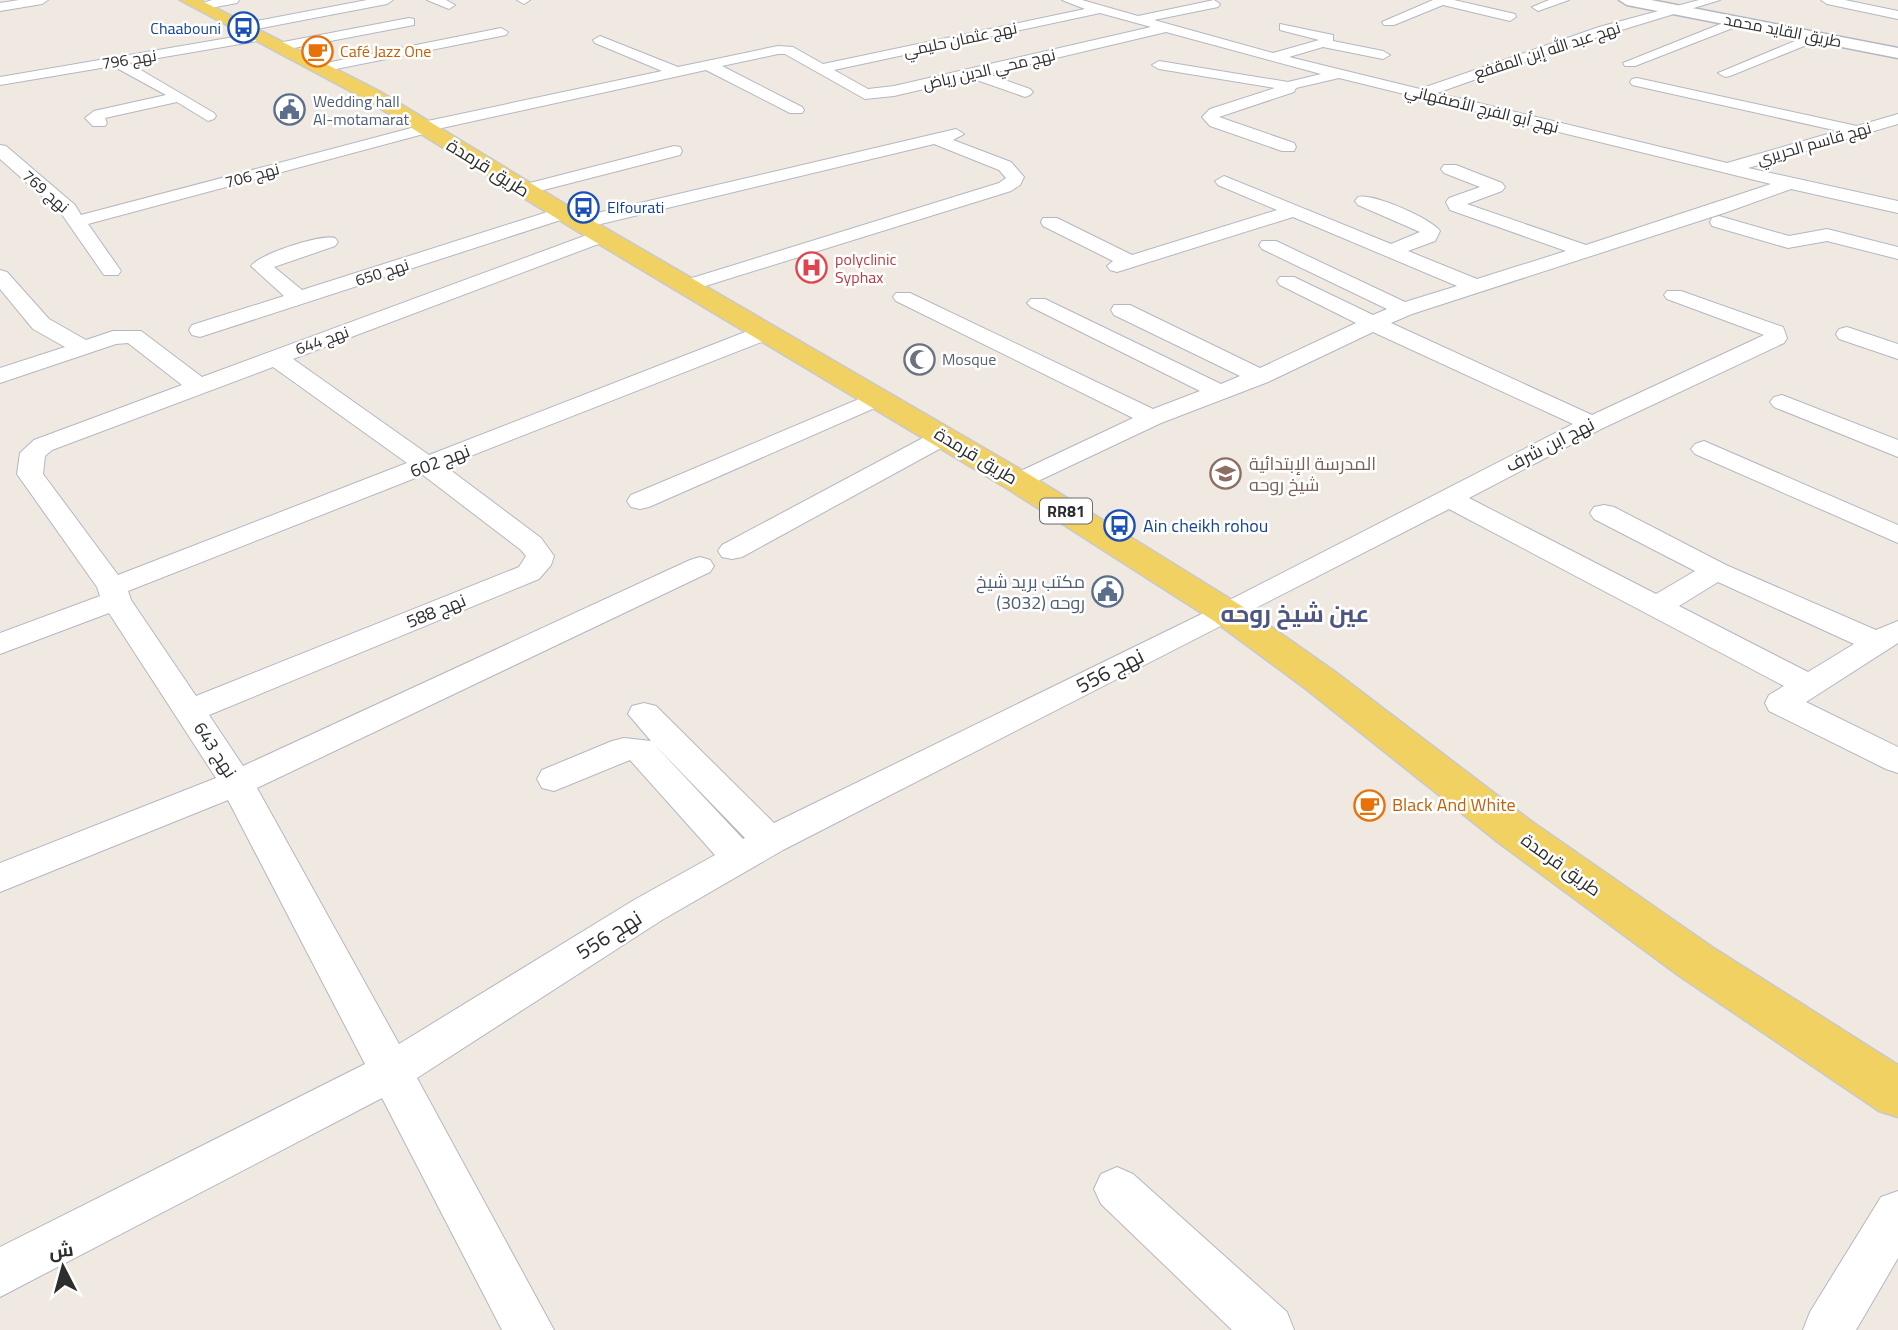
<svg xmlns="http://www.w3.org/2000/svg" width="1898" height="1330" viewBox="0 0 1898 1330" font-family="'Titillium Web',Cairo,sans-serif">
  <rect width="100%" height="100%" fill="#efe9e1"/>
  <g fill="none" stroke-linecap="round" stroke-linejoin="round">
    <defs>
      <g id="minor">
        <path d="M 19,0 L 48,0 L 42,4 L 0,11 L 0,3 Z"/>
        <path d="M 212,0 L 239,0 L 237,3 L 200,10 L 194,6 Z"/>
        <path d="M 367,0 L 393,0 L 387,4 L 241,32 L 234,28 L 241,24 Z"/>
        <path d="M 427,0 L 446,0 L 455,5 L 449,9 Z"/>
        <path d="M 517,0 L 530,0 L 524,4 Z"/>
        <path d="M 1062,0 L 1082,0 L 1138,16 L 1214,0 L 1220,4 L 1218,7 L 1154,20 L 1273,53 L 1319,40 L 1280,30 L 1280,24 L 1333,35 L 1333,41 L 1383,51 L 1390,55 L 1383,59 L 1323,47 L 1289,57 L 1420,89 L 1599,27 L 1699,0 L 1720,0 L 1572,45 L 1437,93 L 1727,163 L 1838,131 L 1632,85 L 1630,82 L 1632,79 L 1637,78 L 1857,126 L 1898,114 L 1898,124 L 1748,168 L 1898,201 L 1898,213 L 1791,189 L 1727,212 L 1412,314 L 1391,323 L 1592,415 L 1764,335 L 1667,299 L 1664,295 L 1667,291 L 1681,291 L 1783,327 L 1787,338 L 1784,343 L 1601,429 L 1469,498 L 1656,594 L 1695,571 L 1594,519 L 1590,513 L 1594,507 L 1604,505 L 1614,507 L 1726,565 L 1876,630 L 1898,621 L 1898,643 L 1806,702 L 1898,747 L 1898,773 L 1886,769 L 1769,711 L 1765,703 L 1769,695 L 1784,686 L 1449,509 L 783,850 L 662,920 L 417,1078 L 554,1330 L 502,1330 L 382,1098 L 0,1297 L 0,1247 L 365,1064 L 228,800 L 0,892 L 0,863 L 216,778 L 109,613 L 0,654 L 0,633 L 100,596 L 97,587 L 17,474 L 20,453 L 34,440 L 182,385 L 128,343 L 116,344 L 0,383 L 0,368 L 65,347 L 33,329 L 0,289 L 0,270 L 7,272 L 49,319 L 86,340 L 113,331 L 141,331 L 202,377 L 595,232 L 609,232 L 612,236 L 609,240 L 293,359 L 429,455 L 758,327 L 774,327 L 777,332 L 774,337 L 445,466 L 541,538 L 554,556 L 551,565 L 539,579 L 209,715 L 243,766 L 690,560 L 700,557 L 710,560 L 714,566 L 710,572 L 257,788 L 399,1044 L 634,900 L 715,855 L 630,760 L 554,791 L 542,788 L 537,779 L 542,770 L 612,741 L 624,738 L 651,741 L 628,714 L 632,706 L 644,703 L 656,706 L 774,823 L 1216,607 L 1573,424 L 1373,332 L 1268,382 L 1161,423 L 1019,490 L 1010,488 L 1006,482 L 1010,476 L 1133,418 L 896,301 L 893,297 L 896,293 L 910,293 L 1153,409 L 1200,391 L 1031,307 L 1027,303 L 1031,299 L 1045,299 L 1221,384 L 1240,376 L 1114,315 L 1111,310 L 1114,305 L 1130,305 L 1260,368 L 1356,323 L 1280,285 L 1277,281 L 1280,277 L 1294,277 L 1373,315 L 1387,309 L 1262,249 L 1259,245 L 1262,241 L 1276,241 L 1405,302 L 1457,286 L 1293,217 L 1117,272 L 1110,270 L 1107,266 L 1113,261 L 1043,226 L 1041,222 L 1043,218 L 1057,218 L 1132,255 L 1277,210 L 1218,185 L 1215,181 L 1224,176 L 1391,244 L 1420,232 L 1358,205 L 1355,201 L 1358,197 C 1373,193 1430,218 1440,231 L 1435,241 L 1408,251 L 1477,279 L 1566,251 L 1450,210 L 1446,202 L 1449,198 L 1480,187 L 1444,173 L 1441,169 L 1444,165 L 1456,165 L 1502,183 L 1505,187 L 1502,191 L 1467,204 L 1586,245 L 1771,184 L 1339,78 L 1296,88 L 1294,92 L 1219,117 L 1294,143 L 1296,147 L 1294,151 L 1282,151 L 1210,126 L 1202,117 L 1210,109 L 1275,88 L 1159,69 L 1152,65 L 1159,61 L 1288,82 L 1321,74 L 1166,32 L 988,74 L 1030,89 L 1033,92 L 1030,95 L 1025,97 L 971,78 L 894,96 L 865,99 L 785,54 L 778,54 L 722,66 L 802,107 L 804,110 L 802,113 L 790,113 L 706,70 L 433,130 L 431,132 L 88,224 L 121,271 L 118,275 L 104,275 L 61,213 L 0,159 L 0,145 L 6,146 L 75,205 L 81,215 L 415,127 L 423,122 L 662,71 L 595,43 L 593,40 L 600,36 L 678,67 L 778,46 L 793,47 L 823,64 L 1085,9 ZM 1100,13 L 1151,27 L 894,86 L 868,89 L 834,70 ZM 273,367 L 407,463 L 118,575 L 43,474 L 45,456 L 52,450 ZM 423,475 L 521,550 L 526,556 L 519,567 L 196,696 L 131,600 L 128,591 ZM 1718,582 L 1854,644 L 1808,672 L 1679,606 ZM 651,741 L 745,838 L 743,839 Z"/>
        <path d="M 1433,0 L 1454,0 L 1515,14 L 1516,17 L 1510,21 L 1443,5 L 1394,25 L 1384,25 L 1382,22 Z"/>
        <path d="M 1549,0 L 1569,0 L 1538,11 L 1532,7 Z"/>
        <path d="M 1821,0 L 1845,0 L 1898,11 L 1898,19 L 1827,4 Z"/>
        <path d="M 1738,17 L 1743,18 L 1743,24 L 1635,66 L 1625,66 L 1623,63 Z"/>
        <path d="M 409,18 L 414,19 L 414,25 L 278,51 L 271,47 L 278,43 Z"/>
        <path d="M 501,28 L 508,32 L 506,35 L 321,72 L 314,68 L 321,64 Z"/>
        <path d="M 258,33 L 263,34 L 263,40 L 129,63 L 214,113 L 216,116 L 214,119 L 208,121 L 177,102 L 105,118 L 107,123 L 105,126 L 93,126 L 85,118 L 94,111 L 166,95 L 113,66 L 0,85 L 0,77 Z"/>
        <path d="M 1814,33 L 1821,37 L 1819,40 L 1730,76 L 1725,77 L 1718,73 Z"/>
        <path d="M 956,129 L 964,134 L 953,140 L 1011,162 L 1024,177 L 1020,185 L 1011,191 L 686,292 L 679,290 L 676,286 L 679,282 L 999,183 L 1006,178 L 999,170 L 934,144 L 580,229 L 571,223 L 580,217 Z"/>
        <path d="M 674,146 L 680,147 L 682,151 L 680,155 L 524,195 L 515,190 L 518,186 Z"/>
        <path d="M 563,207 L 572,213 L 570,217 L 200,337 L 192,335 L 189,330 L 192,325 L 284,296 L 251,266 C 260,254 320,234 335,238 L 338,242 L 335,246 L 274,267 L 302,290 Z"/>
        <path d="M 1719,216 L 1789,236 L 1827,229 L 1898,247 L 1898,259 L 1827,241 L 1788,248 L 1712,226 L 1710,222 L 1712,218 Z"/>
        <path d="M 1847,327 L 1898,344 L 1898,359 L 1839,339 L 1836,334 L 1839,329 Z"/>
        <path d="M 878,391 L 886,393 L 890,398 L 886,403 L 649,507 L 640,509 L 631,507 L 627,501 L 631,495 Z"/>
        <path d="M 1782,395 L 1898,440 L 1898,457 L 1774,407 L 1770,402 L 1774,397 Z"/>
        <path d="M 943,430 L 952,432 L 955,437 L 952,442 L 742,557 L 732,559 L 722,557 L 718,551 L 722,545 L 934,432 Z"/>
        <path d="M 1704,441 L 1898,525 L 1898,543 L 1695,454 L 1691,449 L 1695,444 Z"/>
        <path d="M 1117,1167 L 1133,1174 L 1287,1312 L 1294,1330 L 1232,1330 L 1101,1204 L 1094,1189 L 1101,1174 Z"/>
        <path d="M 1898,1191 L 1898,1258 L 1856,1330 L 1803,1330 L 1810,1312 L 1881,1197 Z"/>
      </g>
      <path id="secondary" d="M 1619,0 L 1651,0 L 1898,48 L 1898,58 L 1627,5 Z"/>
      <path id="primary" d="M 180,0 L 200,0 L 379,91 L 588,218 L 1030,475 L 1240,605 L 1334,671 L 1531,821 L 1712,947 L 1898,1065 L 1898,1117 L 1879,1111 L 1678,975 L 1499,843 L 1306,689 L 1214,621 L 1008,489 L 572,228 L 365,99 Z"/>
    </defs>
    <!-- minor casing -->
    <use href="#minor" stroke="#b4b7c1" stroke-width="2"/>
    <!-- secondary casing -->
    <use href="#secondary" stroke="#b4b7c1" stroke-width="3"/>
    <!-- primary casing -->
    <use href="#primary" stroke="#c9c9c9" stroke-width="3"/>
    <!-- minor -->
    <use href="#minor" fill="#fff" fill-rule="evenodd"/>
    <!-- secondary -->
    <use href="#secondary" fill="#fff" fill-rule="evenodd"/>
    <!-- primary -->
    <use href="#primary" fill="#f2d163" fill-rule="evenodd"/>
  </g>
  <!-- icons -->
  <defs>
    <symbol id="bus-ring" viewBox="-11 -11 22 22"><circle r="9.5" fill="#fff" stroke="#1a4fb4" stroke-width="1.5"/><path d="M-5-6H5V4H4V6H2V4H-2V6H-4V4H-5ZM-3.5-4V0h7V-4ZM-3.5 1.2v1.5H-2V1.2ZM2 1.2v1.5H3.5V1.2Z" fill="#1a4fb4"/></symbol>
    <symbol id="cafe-ring" viewBox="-11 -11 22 22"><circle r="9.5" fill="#fff" stroke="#e8710a" stroke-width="1.5"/><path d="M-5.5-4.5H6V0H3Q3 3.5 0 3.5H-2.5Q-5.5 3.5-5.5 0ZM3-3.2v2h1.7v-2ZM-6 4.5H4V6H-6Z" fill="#e8710a"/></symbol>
    <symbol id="civic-ring" viewBox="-11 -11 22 22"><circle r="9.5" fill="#fff" stroke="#5c6f8a" stroke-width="1.5"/><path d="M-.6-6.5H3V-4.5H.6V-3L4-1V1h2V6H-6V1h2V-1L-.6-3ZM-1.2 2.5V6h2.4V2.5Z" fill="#5c6f8a"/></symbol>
    <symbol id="hospital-ring" viewBox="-11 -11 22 22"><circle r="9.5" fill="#fff" stroke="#e0444e" stroke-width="1.5"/><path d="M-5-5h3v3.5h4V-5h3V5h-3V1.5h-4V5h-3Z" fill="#e0444e"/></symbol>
    <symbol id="mosque-ring" viewBox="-11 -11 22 22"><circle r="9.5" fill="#fff" stroke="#6b7280" stroke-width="1.5"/><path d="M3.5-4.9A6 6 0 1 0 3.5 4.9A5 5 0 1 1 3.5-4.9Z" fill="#6b7280"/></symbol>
    <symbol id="school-ring" viewBox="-11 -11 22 22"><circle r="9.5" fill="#fff" stroke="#8d6e63" stroke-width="1.5"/><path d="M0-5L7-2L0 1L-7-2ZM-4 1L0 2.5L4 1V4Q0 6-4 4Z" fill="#8d6e63"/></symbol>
  </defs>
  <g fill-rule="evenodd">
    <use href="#bus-ring" x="226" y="10" width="35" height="35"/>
    <use href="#cafe-ring" x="300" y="34" width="35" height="35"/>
    <use href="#civic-ring" x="272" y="92" width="35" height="35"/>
    <use href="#bus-ring" x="566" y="190" width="35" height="35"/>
    <use href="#hospital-ring" x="794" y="250" width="35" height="35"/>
    <use href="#mosque-ring" x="902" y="342" width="35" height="35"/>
    <use href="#school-ring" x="1208" y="456" width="35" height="35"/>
    <use href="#bus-ring" x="1102" y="508" width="35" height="35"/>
    <use href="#civic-ring" x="1090" y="574" width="35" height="35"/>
    <use href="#cafe-ring" x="1352" y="788" width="35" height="35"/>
  </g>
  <g text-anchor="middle" stroke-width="5" stroke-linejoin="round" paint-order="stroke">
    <!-- far-transit labels -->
    <g font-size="16" fill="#164399" stroke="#fff" text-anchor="end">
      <text x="221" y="34">Chaabouni</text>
      <text x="607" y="213" text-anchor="start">Elfourati</text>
    </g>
    <!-- far-street labels -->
    <g font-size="16" fill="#2e2e2e" stroke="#fff">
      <text transform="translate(1783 30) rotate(11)" y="6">طريق القايد محمد</text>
      <text transform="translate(960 39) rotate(-12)" y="6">نهج عثمان حليمي</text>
      <text transform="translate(1547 50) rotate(-18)" y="6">نهج عبد الله إبن المقفع</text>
      <text transform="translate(129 59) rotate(-9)" y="6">نهج 796</text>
      <text transform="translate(989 69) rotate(-13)" y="6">نهج محي الدين رياض</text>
      <text transform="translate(1482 108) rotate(14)" y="6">نهج أبو الفرج الأصفهاني</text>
      <text transform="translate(1814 143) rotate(-16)" y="6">نهج قاسم الحريري</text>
      <text transform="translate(252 175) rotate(-15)" y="6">نهج 706</text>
      <text transform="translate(46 191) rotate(41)" y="6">نهج 769</text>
      <text transform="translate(382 272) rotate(-18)" y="6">نهج 650</text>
      <text transform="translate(322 340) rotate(-20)" y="6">نهج 644</text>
    </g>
    <!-- far-food labels -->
    <g font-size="16" fill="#c56008" stroke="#fff" text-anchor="start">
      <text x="340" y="57">Café Jazz One</text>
    </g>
    <!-- far-service labels -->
    <g font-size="16" fill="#4e5e75" stroke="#fff" text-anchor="start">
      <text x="313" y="107">Wedding hall<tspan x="313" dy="18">Al-motamarat</tspan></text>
    </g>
    <!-- far-health labels -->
    <g font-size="16" fill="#be3a42" stroke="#fff" text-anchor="start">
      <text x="835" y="265">polyclinic<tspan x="835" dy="18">Syphax</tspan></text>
    </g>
    <!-- far-worship labels -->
    <g font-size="16" fill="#5b616d" stroke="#fff" text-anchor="start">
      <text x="942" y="365">Mosque</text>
    </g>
    <!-- shield labels -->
    <rect fill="#fff" stroke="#6d6d6d" stroke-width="2" x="1040" y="498.5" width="52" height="25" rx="5"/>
    <g font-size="16" font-weight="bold" fill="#2e2e2e">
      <text x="1066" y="517">RR81</text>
    </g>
    <!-- street labels -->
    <g font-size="18" fill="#2e2e2e" stroke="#fff">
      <text transform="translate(488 168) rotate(32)" y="6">طريق قرمدة</text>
      <text transform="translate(1550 445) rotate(-27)" y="6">نهج ابن شرف</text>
      <text transform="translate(976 456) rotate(31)" y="6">طريق قرمدة</text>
      <text transform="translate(440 461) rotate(-21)" y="6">نهج 602</text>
      <text transform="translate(436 611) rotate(-22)" y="6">نهج 588</text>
      <text transform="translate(215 750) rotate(57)" y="6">نهج 643</text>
      <text transform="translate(1561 865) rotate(36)" y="6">طريق قرمدة</text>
    </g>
    <!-- education labels -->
    <g font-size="18" fill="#785e54" stroke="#fff" text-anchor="start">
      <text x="1249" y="470">المدرسة الإبتدائية<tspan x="1249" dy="21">شيخ روحه</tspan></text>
    </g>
    <!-- transit labels -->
    <g font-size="18" fill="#164399" stroke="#fff" text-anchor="start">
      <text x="1143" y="532">Ain cheikh rohou</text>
    </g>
    <!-- service labels -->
    <g font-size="18" fill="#4e5e75" stroke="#fff" text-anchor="end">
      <text x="1085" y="588">مكتب بريد شيخ<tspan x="1085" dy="21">روحه (3032)</tspan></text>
    </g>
    <!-- food labels -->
    <g font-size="18" fill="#c56008" stroke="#fff" text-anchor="start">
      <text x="1392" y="811">Black And White</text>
    </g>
    <!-- near-street labels -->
    <g font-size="21" fill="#2e2e2e" stroke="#fff">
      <text transform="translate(1110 671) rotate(-27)" y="7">نهج 556</text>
      <text transform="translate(609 935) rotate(-32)" y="7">نهج 556</text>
    </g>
    <!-- district labels -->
    <g font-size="24" font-weight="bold" fill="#4d5680" stroke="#fff">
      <text x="1295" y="622">عين شيخ روحه</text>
    </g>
  </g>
  <!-- north arrow -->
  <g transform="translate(63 1267) rotate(354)" stroke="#ffffff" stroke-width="5" paint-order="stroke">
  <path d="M0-5L12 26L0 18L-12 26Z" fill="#2e2e2e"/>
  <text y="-10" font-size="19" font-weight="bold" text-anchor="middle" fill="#2e2e2e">ش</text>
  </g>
</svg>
